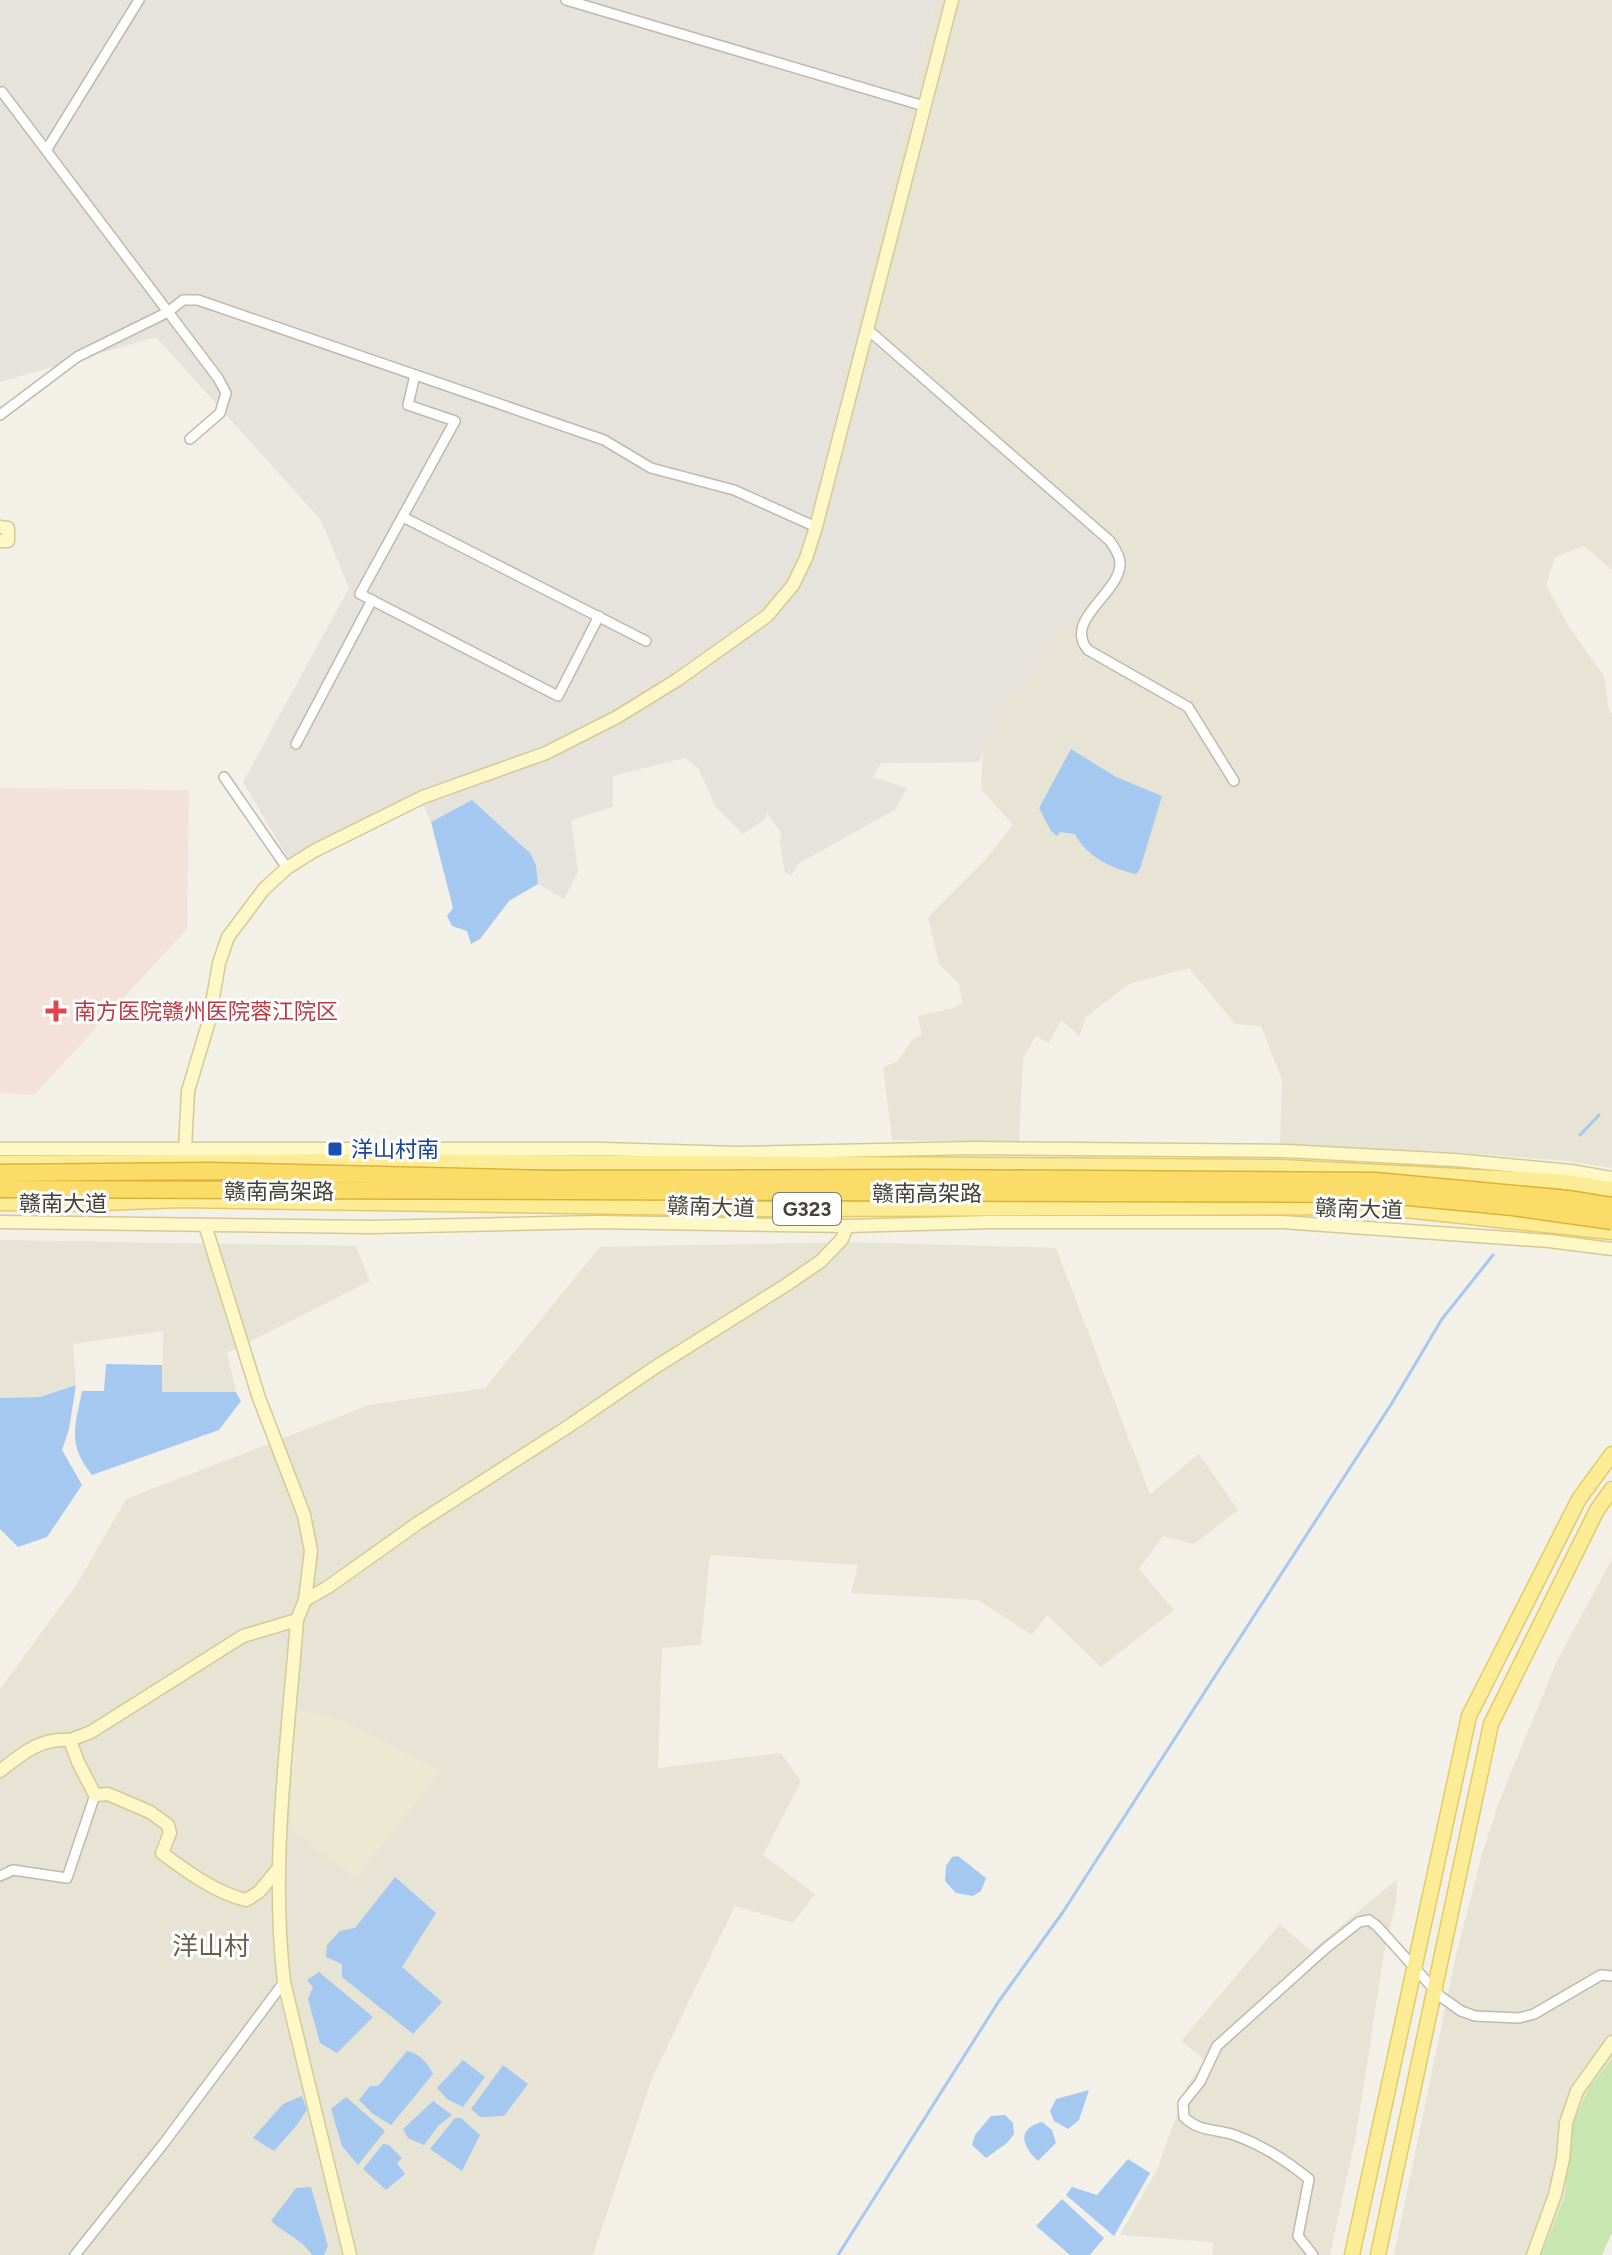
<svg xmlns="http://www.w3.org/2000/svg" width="1612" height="2255" viewBox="0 0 1612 2255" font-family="Figtree,'Noto Sans SC',sans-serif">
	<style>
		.residential { fill: #e7e4d5 }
		.industrial { fill: #e6e2dc }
		.education { fill: #ece8d1 }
		.medical { fill: #f4e1da }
		.green { fill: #c8e7b0 }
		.water { fill: #a4c8f0 }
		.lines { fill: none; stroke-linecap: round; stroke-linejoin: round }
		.stream { stroke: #a4c8f0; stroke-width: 3 }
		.street-casing { stroke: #bfbaa9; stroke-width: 12 }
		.secondary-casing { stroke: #d3ca97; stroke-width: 15 }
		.primary-casing { stroke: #e2cb66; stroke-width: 17 }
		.street { stroke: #fff; stroke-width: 9 }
		.secondary { stroke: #fef7c6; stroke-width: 12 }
		.primary { stroke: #fdec96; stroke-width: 14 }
		.highway-bridge-casing { stroke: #dcb338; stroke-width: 19; stroke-linecap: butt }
		.highway-bridge { stroke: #fcdc69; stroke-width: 16 }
		.health-dot { fill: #e0444e; stroke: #fff; stroke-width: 3 }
		.transit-dot { fill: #1a4fb4; stroke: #fff; stroke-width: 3 }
		.labels { text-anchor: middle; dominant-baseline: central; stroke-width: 6; stroke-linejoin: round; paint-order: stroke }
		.shield { fill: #fff; stroke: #7e7b72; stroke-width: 2 }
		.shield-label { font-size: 20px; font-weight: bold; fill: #464236 }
		.health-label { font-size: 22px; fill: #be3a42; stroke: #fff; text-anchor: start }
		.transit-label { font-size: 22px; fill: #164399; stroke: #fff; text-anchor: start }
		.street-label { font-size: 22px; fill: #464236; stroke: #fff }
		.quarter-label { font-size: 26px; fill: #69614d; stroke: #fff }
	</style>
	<rect width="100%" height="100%" fill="#f3f1e7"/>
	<!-- residential -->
	<g class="residential">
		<polygon points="935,0 1612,0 1612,570 1584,546 1555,557 1546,585 1569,627 1604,676 1609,711 1612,713 1612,1168 1558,1160 1450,1152 1280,1146 1282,1080 1261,1026 1235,1024 1189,968 1129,984 1086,1017 1080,1036 1061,1020 1049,1043 1036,1036 1023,1059 1019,1142 892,1140 883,1067 897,1062 912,1040 922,1034 918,1016 951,1009 962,1003 959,984 939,964 928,917 984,861 1013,825 981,789 983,750 999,714 1062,629 1107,583 1117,567 1107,544 856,325"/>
		<polygon points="0,1240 356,1246 370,1281 227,1353 236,1392 162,1392 163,1331 73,1344 76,1385 40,1397 0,1398"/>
		<polygon points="851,1242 1056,1248 1150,1494 1199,1454 1238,1510 1194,1544 1163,1536 1139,1569 1174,1610 1101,1667 1047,1615 1032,1635 978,1600 851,1593 858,1565 710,1555 701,1645 662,1648 658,1768 781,1753 801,1781 763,1855 815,1894 793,1923 735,1906 653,2076 593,2255 0,2255 0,1689 77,1584 126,1499 369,1405 485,1388 600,1247"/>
		<polygon points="1612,1559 1612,2059 1589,2088 1571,2128 1565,2196 1541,2255 1394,2255 1456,1955 1483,1851 1500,1799 1557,1661"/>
		<polygon points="1397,1879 1396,1902 1384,1953 1356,2136 1330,2255 1213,2255 1213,2242 1120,2235 1158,2168 1186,2088 1205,2060 1181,2041 1280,1924 1311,1951"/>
	</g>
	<!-- industrial -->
	<polygon class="industrial" points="0,0 935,0 856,325 1107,544 1117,567 1107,583 1062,630 999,714 983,750 980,762 881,763 873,777 907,788 896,809 798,864 792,875 785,873 780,843 781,833 767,813 765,819 743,834 716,807 698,768 685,758 613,776 613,807 571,820 578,872 564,899 538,884 536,865 522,845 472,801 431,822 423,805 294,868 243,782 349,588 321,520 156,337 0,382"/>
	<!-- education -->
	<polygon class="education" points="293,1708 344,1721 441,1771 355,1878 291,1828"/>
	<!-- medical -->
	<polygon class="medical" points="0,788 189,790 187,929 34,1095 0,1093"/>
	<!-- green -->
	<polygon class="green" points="1612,2059 1612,2233 1602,2255 1541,2255 1565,2196 1571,2128 1589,2088"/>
	<!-- water -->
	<g class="water">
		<path d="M1071,749L1116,777L1162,796L1140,869L1136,874C1112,869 1086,856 1075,834L1060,832L1057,836L1051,831L1039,808Z"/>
		<polygon points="472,800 530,853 536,865 538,884 509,901 480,939 471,944 467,931 452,926 447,916 453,908 431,822"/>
		<path d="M106,1364L162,1365V1392H236L241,1401L219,1430L92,1475C67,1444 75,1427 82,1391H104Z"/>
		<polygon points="76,1385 69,1429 62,1450 82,1485 47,1537 18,1547 0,1529 0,1398 40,1397"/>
		<polygon points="958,1856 986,1878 981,1891 973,1896 956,1893 945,1881 946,1866 952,1857"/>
		<polygon points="395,1877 436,1913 402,1967 442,2002 413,2034 342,1977 342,1964 326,1957 327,1945 340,1931 355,1928"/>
		<polygon points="319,1972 373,2017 337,2053 320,2043 308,1999 313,1987 307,1980"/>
		<path d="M407,2051C419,2053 428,2063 433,2074L391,2125L373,2114L359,2100L370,2086H378Z"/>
		<polygon points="463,2060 485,2077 463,2107 447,2099 437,2088"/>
		<polygon points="503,2065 528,2084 504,2116 480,2117 471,2109"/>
		<polygon points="1089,2090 1079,2120 1068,2129 1054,2121 1050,2111 1056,2099"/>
		<polygon points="302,2096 307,2110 297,2125 274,2151 253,2138 283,2104"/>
		<polygon points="346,2097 385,2131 358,2165 342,2146 331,2109"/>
		<polygon points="433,2101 452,2115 439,2125 424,2145 408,2138 403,2129"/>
		<polygon points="1005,2115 1013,2123 1014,2134 1007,2143 986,2158 972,2145 975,2135 991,2116"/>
		<polygon points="455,2118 461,2118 480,2135 462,2171 430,2149"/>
		<path d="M1042,2122L1052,2130L1056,2143L1038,2161C1022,2146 1016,2129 1042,2122Z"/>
		<polygon points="383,2144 389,2145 402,2158 397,2163 405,2174 386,2190 363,2169"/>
		<polygon points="1128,2159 1150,2173 1114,2236 1066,2195 1072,2187 1097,2195"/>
		<path d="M311,2187L328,2246L324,2255H312C302,2239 285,2234 271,2221L296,2188Z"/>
		<polygon points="1062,2199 1104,2238 1090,2255 1070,2255 1036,2226"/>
	</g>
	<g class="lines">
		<!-- stream -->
		<g class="stream">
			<polyline points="1580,1135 1599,1115"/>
			<polyline points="838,2255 999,2001 1063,1912 1206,1690 1392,1403 1442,1319 1493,1255"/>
		</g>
		<!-- street casing -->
		<g class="street-casing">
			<g id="street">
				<polyline points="566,0 924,106"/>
				<polyline points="0,93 2,92 218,378 226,393 220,413 190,439"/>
				<polyline points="47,149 139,0"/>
				<path d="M866,328L1110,541C1114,547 1120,555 1120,563C1121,593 1062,620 1088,650L1188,707L1234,781"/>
				<polyline points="415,375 408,405 455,421 360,594 558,696 599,616"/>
				<polyline points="0,415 77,357 168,312 183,300 198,300 604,440 651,468 734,490 816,527"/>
				<polyline points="403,517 646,641"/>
				<polyline points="296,744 372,600"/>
				<polyline points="224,777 287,868"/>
				<polyline points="0,1876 13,1870 67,1878 95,1795"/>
				<polyline points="75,2255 164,2143 284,1982"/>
				<path d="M1313,2255L1298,2236L1309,2179C1287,2161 1264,2146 1237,2136C1217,2128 1200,2133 1184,2117L1183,2103L1200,2082L1217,2046L1326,1948L1359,1922L1369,1920L1377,1926L1440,1996L1461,2011L1475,2016L1519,2018L1534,2014L1601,1975L1612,1976"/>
			</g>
		</g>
		<!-- secondary casing -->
		<g class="secondary-casing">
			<g id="secondary">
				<polyline points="0,527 8,528 8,541 0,541"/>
				<polyline points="0,1149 603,1149 737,1153 975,1148 1286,1151 1455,1160 1571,1171 1612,1178"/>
				<polyline points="185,1149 188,1091 209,1021 219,963 228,937 264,889 287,868 314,851 423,797 546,753 617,717 677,680 767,616 793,585 806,558 816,527 952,0"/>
				<polyline points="0,1222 372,1227 596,1222 847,1226 990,1222 1282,1222 1549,1241 1612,1249"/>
				<path d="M205,1225L259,1398L304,1515L311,1551L305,1600L297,1620C288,1740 270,1862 284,1982L350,2255"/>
				<polyline points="305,1600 328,1587 418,1523 569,1426 654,1368 786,1285 821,1261 842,1239 847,1226"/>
				<path d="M0,1771C23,1753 40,1738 70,1740"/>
				<path d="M277,1870L259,1892L246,1900C216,1893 186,1871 162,1853L170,1833L168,1825L150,1812L108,1794L95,1795L78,1762L70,1740L91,1732L243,1636L297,1620"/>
				<polyline points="1533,2255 1555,2195 1563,2159 1566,2123 1577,2091 1612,2042"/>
			</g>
		</g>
		<!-- primary casing -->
		<g class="primary-casing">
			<g id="primary">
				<polyline points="0,1163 371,1161 1280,1167 1558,1181 1612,1189"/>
				<polyline points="0,1203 71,1204 181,1200 765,1209 1377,1207 1612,1232"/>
				<polyline points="1352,2255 1469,1716 1579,1499 1612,1454"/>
				<polyline points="1378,2255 1491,1724 1597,1510 1612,1489"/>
			</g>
		</g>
		<!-- street -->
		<use href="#street" class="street"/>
		<!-- secondary -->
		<use href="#secondary" class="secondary"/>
		<!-- primary -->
		<use href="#primary" class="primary"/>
		<!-- highway-bridge casing -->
		<g class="highway-bridge-casing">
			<g id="highway-bridge">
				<polyline points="0,1173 209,1171 551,1179 924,1178 1375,1181 1568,1199 1612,1206"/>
				<polyline points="0,1189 1377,1194 1513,1207 1612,1221"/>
			</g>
		</g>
		<!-- highway-bridge -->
		<use href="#highway-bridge" class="highway-bridge"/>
	</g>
	<!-- markers -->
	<path class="health-dot" d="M52 999h8v8h8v8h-8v8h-8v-8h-8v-8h8z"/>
	<rect class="transit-dot" x="327" y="1141" width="16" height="16" rx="4"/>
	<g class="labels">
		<!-- shield labels -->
		<rect class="shield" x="773" y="1193" width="68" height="32" rx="6"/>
		<g class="shield-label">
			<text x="807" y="1209">G323</text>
		</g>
		<!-- health labels -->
		<g class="health-label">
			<text x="74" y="1011">南方医院赣州医院蓉江院区</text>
		</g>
		<!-- transit labels -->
		<g class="transit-label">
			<text x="351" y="1149">洋山村南</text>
		</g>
		<!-- street labels -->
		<g class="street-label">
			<text x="279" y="1191">赣南高架路</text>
			<text x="927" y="1193">赣南高架路</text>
			<text x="63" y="1203">赣南大道</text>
			<text transform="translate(711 1207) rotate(2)">赣南大道</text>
			<text transform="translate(1359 1209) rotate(2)">赣南大道</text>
		</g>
		<!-- quarter labels -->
		<g class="quarter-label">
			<text x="211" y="1946">洋山村</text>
		</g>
	</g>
</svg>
